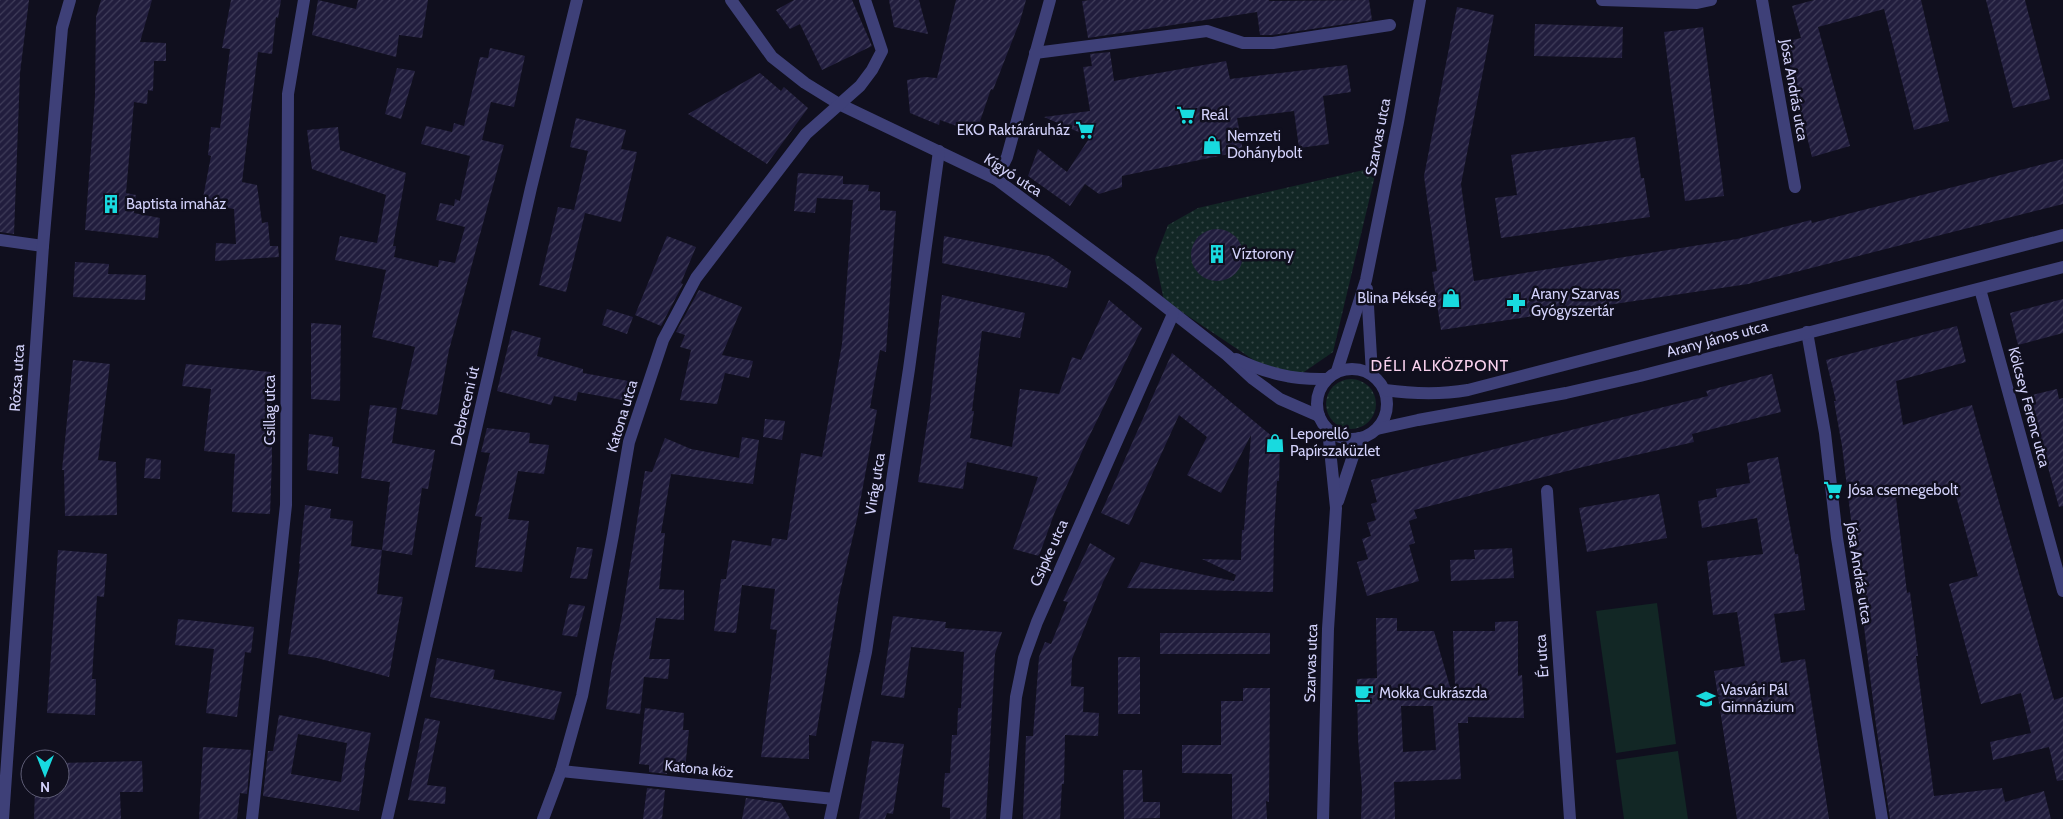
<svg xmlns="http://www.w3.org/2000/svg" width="2063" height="819" viewBox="0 0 2063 819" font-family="Cabin,sans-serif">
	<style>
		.grass { fill: url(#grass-dots) }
		.pitch { fill: #122725 }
		.building { fill: url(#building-hatch); fill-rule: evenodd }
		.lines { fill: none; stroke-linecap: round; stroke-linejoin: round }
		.minor { stroke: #3e4078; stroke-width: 12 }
		.tertiary { stroke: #3e4078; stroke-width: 12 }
		.labels { text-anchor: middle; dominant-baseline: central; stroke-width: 5; stroke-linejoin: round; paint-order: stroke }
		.street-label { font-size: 15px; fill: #d2d1fa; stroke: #100f1e }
		.poi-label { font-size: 15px; fill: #d2d1fa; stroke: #100f1e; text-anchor: start }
		.neighbourhood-label { font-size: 16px; letter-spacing: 1px; fill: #fad2ef; stroke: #100f1e }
	</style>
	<defs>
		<pattern id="grass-dots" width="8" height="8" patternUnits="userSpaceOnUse" patternTransform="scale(1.25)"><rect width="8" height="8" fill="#122725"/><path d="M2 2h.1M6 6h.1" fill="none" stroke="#344546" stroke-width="1.8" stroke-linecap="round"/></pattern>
		<pattern id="building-hatch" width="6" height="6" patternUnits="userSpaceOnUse" patternTransform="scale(1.25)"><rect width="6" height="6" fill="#211d3d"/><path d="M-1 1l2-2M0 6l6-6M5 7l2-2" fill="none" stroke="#403d5a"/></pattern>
	</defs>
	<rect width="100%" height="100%" fill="#100f1e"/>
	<!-- grass -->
	<g class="grass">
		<polygon points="1377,167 1333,352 1288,383 1164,300 1155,259 1168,225 1198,208"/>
		<circle cx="1351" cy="404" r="25"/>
	</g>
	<!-- pitch -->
	<g class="pitch">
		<polygon points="1657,603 1676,744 1616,753 1596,611"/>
		<polygon points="1678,751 1688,819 1624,819 1616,760"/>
	</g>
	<!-- building -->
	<g class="building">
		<polygon points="0,0 29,0 20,73 14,234 0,232"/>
		<polygon points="101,0 152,0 140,42 166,43 166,61 154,61 153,91 148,90 147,104 134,102 126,193 136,195 134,213 160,218 158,238 85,230 95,97 96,17"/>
		<polygon points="231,0 281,0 278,18 276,17 272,54 258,52 242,182 257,185 262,223 268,222 270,246 278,246 279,257 215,261 216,243 236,244 234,209 202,203 211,156 208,155 211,127 220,128 230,49 222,48"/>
		<polygon points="318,0 356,9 358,0 428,0 422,38 399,35 396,57 312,35"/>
		<polygon points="794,0 852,0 872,46 822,70 800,24 790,29 776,10"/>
		<polygon points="889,0 919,0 928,34 894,27"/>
		<polygon points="956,0 1026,0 1020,21 993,90 991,89 976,133 940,120 939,125 910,113 907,80 925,77 937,78"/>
		<polygon points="1091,0 1269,0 1269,1 1369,0 1372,20 1272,35 1260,35 1257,12 1088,38 1082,1"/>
		<polygon points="1814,0 1921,0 1949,121 1914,130 1884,9 1818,27 1850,146 1812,157 1784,42 1801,38 1792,6"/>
		<polygon points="1986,0 2025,0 2050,99 2013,108"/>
		<polygon points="1457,7 1494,15 1461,184 1474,281 1737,239 1811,220 1812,223 2063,159 2063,204 1748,284 1441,330 1432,272 1437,271 1424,176"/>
		<polygon points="1535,24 1623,27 1622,58 1534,56"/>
		<polygon points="1703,27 1724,196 1685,201 1664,32"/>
		<polygon points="490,48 525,56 514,107 491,102 482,140 504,145 449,350 437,415 401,409 415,347 372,337 386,270 335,260 340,236 377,243 386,195 312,169 307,130 338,127 340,150 406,173 393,246 396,246 394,257 438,267 439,260 455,263 465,227 436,220 440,203 454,206 455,199 460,201 470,156 421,144 426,126 452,132 454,123 464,126 480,57 488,58"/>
		<polygon points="1110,52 1114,81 1226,61 1230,79 1347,65 1351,92 1323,96 1329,144 1299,148 1294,111 1237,118 1243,151 1122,176 1122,187 1099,194 1085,184 1070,206 1028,176 1038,149 1067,172 1090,137 1044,117 1090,111 1083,67 1092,66 1090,54"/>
		<polygon points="397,68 415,71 401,119 385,114"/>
		<polygon points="760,73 781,91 784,87 808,108 767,164 688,114"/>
		<polygon points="576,118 626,130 621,149 637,152 621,222 585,213 566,292 539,285 558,207 574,210 588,151 570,147"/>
		<polygon points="1635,137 1641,178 1644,178 1650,217 1501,238 1495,198 1517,195 1511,155"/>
		<polygon points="798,173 843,176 843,184 869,185 868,191 880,192 880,210 896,211 886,352 880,350 870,408 877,410 857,519 839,596 816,736 809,735 809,759 761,757 777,630 770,629 775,589 742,585 736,633 714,631 721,579 726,579 732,540 771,546 772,538 787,540 801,453 822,457 842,344 853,200 817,198 815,213 794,211"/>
		<circle cx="1217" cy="255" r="26"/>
		<polygon points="667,236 696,247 681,283 683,284 661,326 635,315"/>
		<polygon points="944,236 1049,256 1071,271 1067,288 942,263"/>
		<polygon points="75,262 109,264 108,274 146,275 145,300 73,297"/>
		<polygon points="699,290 742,307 722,355 753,361 749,378 725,373 717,404 680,400 691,350 680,347 685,335 676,332"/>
		<polygon points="942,295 1025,313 1020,338 982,331 972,411 974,411 970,438 1012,447 1020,389 1059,394 1072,357 1081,360 1109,300 1142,328 1085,445 1054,514 1039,556 1013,549 1038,477 967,462 963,489 918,482 930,405"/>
		<polygon points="2063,299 2063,333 2018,345 2010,313"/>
		<polygon points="607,309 633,317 627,334 602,325"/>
		<polygon points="311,323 341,325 340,401 311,399"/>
		<polygon points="1957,326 1966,362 1896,381 1903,425 1972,405 2054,700 2063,697 2063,780 2057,781 2049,747 1993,760 1990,742 2031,733 2021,693 1981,704 1949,584 1978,576 1953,485 1896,498 1907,593 1910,592 1918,656 1916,656 1934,796 2002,788 2005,802 2044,791 2051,819 1890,819 1876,725 1842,446 1834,401 1836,401 1826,360"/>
		<polygon points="512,330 541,338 537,356 583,369 583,373 634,382 628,401 578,392 576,401 554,396 551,405 497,391"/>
		<polygon points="1172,353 1280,443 1279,481 1277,481 1274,531 1273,592 1127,588 1141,562 1234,581 1236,575 1202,559 1241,560 1242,530 1244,530 1251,435 1221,493 1187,475 1207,437 1179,415 1129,525 1101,513"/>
		<polygon points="73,360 110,364 98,460 116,462 117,515 65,516 64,470 62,470"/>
		<polygon points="186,364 271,372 272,458 270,514 232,512 235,454 204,451 211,389 182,386"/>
		<polygon points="1772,374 1781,412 1692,434 1694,442 1583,467 1414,510 1417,518 1409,521 1415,543 1409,545 1419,581 1367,596 1357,562 1368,559 1362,539 1371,536 1367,523 1376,520 1371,504 1377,502 1371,480 1708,396 1706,391"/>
		<polygon points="2057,389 2059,399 2063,398 2063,506 2059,507 2028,396"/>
		<polygon points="370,405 397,408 392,443 435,450 428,489 422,488 412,555 382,550 390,482 361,478"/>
		<polygon points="765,419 785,421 782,440 763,437"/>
		<polygon points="487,428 530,433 529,443 549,445 544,474 518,471 508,519 529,521 522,572 475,567 482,517 475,516 490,453 481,452"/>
		<polygon points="309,434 333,437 332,446 339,447 338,474 307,470"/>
		<polygon points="742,437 759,440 753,484 671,474 661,533 665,533 659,589 684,590 684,620 656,618 649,659 670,659 668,679 644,677 640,714 606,709 612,664 622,616 645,471 652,472 665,438 691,449 739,458"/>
		<polygon points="1778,457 1795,554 1798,554 1805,610 1774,614 1781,663 1805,659 1829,819 1737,819 1714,671 1745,666 1737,612 1713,615 1707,561 1763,554 1757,518 1702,528 1698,501 1717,497 1716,489 1750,483 1747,463"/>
		<polygon points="146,458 161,460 160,479 144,478"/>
		<polygon points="1659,494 1667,538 1587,552 1579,508"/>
		<polygon points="305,505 331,509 330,518 353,521 351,546 382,550 377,594 403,597 389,677 317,658 288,654 300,563 299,564"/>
		<polygon points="1090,543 1115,558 1103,582 1072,659 1071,686 1084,687 1083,712 1099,713 1098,736 1065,735 1064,784 1062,784 1060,819 1023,819 1026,736 1033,736 1039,657 1045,642 1051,644 1068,602 1063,601"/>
		<polygon points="577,547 593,549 587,579 570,578"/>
		<polygon points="1512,548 1514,578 1451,581 1450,560 1475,559 1474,550"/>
		<polygon points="58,550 107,554 104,597 97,596 92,679 96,679 95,715 47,713"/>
		<polygon points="569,604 585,606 577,637 562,635"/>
		<polygon points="893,616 946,622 945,628 1002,632 995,654 986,819 950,819 950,808 942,807 945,773 950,773 952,735 957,735 958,708 961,708 964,652 911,647 904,698 881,695"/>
		<path d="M1376,618H1397V631H1434L1450,687L1455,686L1453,631H1495V622L1518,621V676L1522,675L1524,718L1468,717V723H1458L1461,779L1394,782L1395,819H1361L1362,790L1358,739L1357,679L1377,678ZM1401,706H1433L1436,750L1403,752Z"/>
		<polygon points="178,619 254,627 251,653 245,652 237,717 206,713 214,649 175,645"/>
		<rect x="1160" y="633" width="110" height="21"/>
		<rect x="1118" y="657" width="22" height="57"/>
		<polygon points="437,658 495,670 493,679 562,692 554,720 430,697"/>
		<polygon points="1243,688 1270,688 1269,802 1266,801 1267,819 1232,819 1232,774 1182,773 1182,745 1221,745 1221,701 1243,701"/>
		<polygon points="645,708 684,713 683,730 689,730 685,769 667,767 667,774 649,772 649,765 639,764"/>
		<path d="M279,715L371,733L364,769L365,770L359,811L263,796L268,751H273ZM298,734L347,743L341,782L291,774Z"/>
		<polygon points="425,718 440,721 427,785 446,787 445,804 408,800"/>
		<polygon points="872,741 904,744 893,814 887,813 885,819 859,819"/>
		<polygon points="203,747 251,750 247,794 240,793 237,819 199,819"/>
		<polygon points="142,761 143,792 120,792 121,819 34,819 35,789 60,789 60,763"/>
		<polygon points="1123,770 1142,770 1143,802 1160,802 1160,818 1124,819"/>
		<polygon points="647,788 665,790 662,819 643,819"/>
		<polygon points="746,798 781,803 790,819 742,819"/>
	</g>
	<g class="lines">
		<!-- minor -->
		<g class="minor">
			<polyline points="731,0 772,57 805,83 839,104 996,179 1134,282 1227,355 1253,379 1280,399 1319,416"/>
			<polyline points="1602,0 1697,3 1711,0"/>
			<polyline points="1762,0 1795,187"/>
			<polyline points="1035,53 1207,31 1243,43 1273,43 1390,25"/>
			<polyline points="996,179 1007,157 1050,0"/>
			<polyline points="0,240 43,246"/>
			<polyline points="1980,289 2063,591"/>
			<polyline points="1807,332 1825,433 1837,538 1882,819"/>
			<path d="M1236,359C1266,373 1293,380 1326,379"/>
			<polyline points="1547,491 1570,819"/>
			<polyline points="561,771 834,799"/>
			<polyline points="3,819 43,246 62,28 70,0"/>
			<polyline points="252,819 286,505 288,94 304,0"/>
			<polyline points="543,819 561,771 582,696 613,535 629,442 663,340 696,278 806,134 860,86 872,70 882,51 865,0"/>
			<polyline points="830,819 866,652 909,369 939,151"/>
			<polyline points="1006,819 1016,697 1024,658 1037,622 1173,314"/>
		</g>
		<!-- tertiary -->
		<g class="tertiary">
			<polyline points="1367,289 1372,374"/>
			<circle cx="1352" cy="404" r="35"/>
			<polyline points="1337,371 1366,280 1398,122 1420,0"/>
			<path d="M1385,390C1414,394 1439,395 1468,390L2063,235"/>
			<polyline points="1377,429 1418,420 1566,393 1640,376 2063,267"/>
			<polyline points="1338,501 1359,438"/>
			<polyline points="387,819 531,188 577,0"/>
			<polyline points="1323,819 1328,629 1336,508 1328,430"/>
		</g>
	</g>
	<!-- icons -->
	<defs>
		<g id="supermarket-bare" transform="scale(1.5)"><path d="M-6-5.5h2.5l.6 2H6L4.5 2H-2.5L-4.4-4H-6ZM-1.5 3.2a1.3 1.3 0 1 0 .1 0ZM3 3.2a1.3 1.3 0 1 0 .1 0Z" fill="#18dadf" stroke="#100f1e" stroke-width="2.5" paint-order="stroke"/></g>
		<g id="shop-bare" transform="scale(1.5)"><path d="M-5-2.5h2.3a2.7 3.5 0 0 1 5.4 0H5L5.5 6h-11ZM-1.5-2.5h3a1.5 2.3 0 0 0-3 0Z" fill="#18dadf" stroke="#100f1e" stroke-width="2.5" paint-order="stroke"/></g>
		<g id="building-bare" transform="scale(1.5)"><path d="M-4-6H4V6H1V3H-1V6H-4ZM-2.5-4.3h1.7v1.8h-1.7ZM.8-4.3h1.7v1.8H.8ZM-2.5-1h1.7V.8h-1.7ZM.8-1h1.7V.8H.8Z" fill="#18dadf" stroke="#100f1e" stroke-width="2.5" paint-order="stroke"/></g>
		<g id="pharmacy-bare" transform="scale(1.5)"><path d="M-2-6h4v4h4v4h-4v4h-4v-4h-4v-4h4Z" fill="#18dadf" stroke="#100f1e" stroke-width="2.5" paint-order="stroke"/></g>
		<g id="cafe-bare" transform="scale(1.5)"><path d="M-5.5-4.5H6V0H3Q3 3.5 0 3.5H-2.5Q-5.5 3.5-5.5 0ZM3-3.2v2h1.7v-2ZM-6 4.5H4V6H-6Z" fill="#18dadf" stroke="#100f1e" stroke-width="2.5" paint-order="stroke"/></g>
		<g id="school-bare" transform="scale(1.5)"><path d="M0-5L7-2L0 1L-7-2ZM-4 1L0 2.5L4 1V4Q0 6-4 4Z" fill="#18dadf" stroke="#100f1e" stroke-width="2.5" paint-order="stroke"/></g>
	</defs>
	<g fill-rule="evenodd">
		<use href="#supermarket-bare" x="1186" y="115"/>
		<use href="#supermarket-bare" x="1085" y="130"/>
		<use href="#shop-bare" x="1212" y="145"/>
		<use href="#building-bare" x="111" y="204"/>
		<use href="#building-bare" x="1217" y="254"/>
		<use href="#shop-bare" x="1451" y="298"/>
		<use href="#pharmacy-bare" x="1516" y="303"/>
		<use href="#shop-bare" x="1275" y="443"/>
		<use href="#supermarket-bare" x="1833" y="490"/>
		<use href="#cafe-bare" x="1364" y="693"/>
		<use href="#school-bare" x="1706" y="699"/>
	</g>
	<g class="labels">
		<!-- street labels -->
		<g class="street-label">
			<text transform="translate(1794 90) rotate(80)">Jósa András utca</text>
			<text transform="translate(1378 137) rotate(-79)">Szarvas utca</text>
			<text transform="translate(1013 175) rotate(33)">Kígyó utca</text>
			<text transform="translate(1717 339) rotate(-15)">Arany János utca</text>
			<text transform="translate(17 378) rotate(-86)">Rózsa utca</text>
			<text transform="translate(465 406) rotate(-77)">Debreceni út</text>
			<text transform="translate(2029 407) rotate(75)">Kölcsey Ferenc utca</text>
			<text transform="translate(270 410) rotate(-90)">Csillag utca</text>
			<text transform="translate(622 416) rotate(-73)">Katona utca</text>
			<text transform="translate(875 484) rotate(-81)">Virág utca</text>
			<text transform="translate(1049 553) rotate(-66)">Csipke utca</text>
			<text transform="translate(1859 573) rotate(81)">Jósa András utca</text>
			<text transform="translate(1542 656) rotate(-94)">Ér utca</text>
			<text transform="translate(1311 663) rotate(-88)">Szarvas utca</text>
			<text transform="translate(699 769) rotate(6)">Katona köz</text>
		</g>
		<!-- poi labels -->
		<g class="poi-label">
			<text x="1201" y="115">Reál</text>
			<text x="1070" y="130" text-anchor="end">EKO Raktáráruház</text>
			<text x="1227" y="136">Nemzeti<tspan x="1227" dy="17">Dohánybolt</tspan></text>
			<text x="126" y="204">Baptista imaház</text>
			<text x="1232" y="254">Víztorony</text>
			<text x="1531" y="294">Arany Szarvas<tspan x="1531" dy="17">Gyógyszertár</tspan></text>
			<text x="1436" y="298" text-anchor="end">Blina Pékség</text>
			<text x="1290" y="434">Leporelló<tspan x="1290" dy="17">Papírszaküzlet</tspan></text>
			<text x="1848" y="490">Jósa csemegebolt</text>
			<text x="1721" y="690">Vasvári Pál<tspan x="1721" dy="17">Gimnázium</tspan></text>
			<text x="1379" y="693">Mokka Cukrászda</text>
		</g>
		<!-- neighbourhood labels -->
		<g class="neighbourhood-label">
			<text x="1440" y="365">DÉLI ALKÖZPONT</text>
		</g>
	</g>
	<!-- north arrow -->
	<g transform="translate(45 774) rotate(180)"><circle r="24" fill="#100f1e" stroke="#5e5d76"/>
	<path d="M0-4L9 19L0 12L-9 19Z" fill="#18dadf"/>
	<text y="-8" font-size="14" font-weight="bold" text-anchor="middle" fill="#d2d1fa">N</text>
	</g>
</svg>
